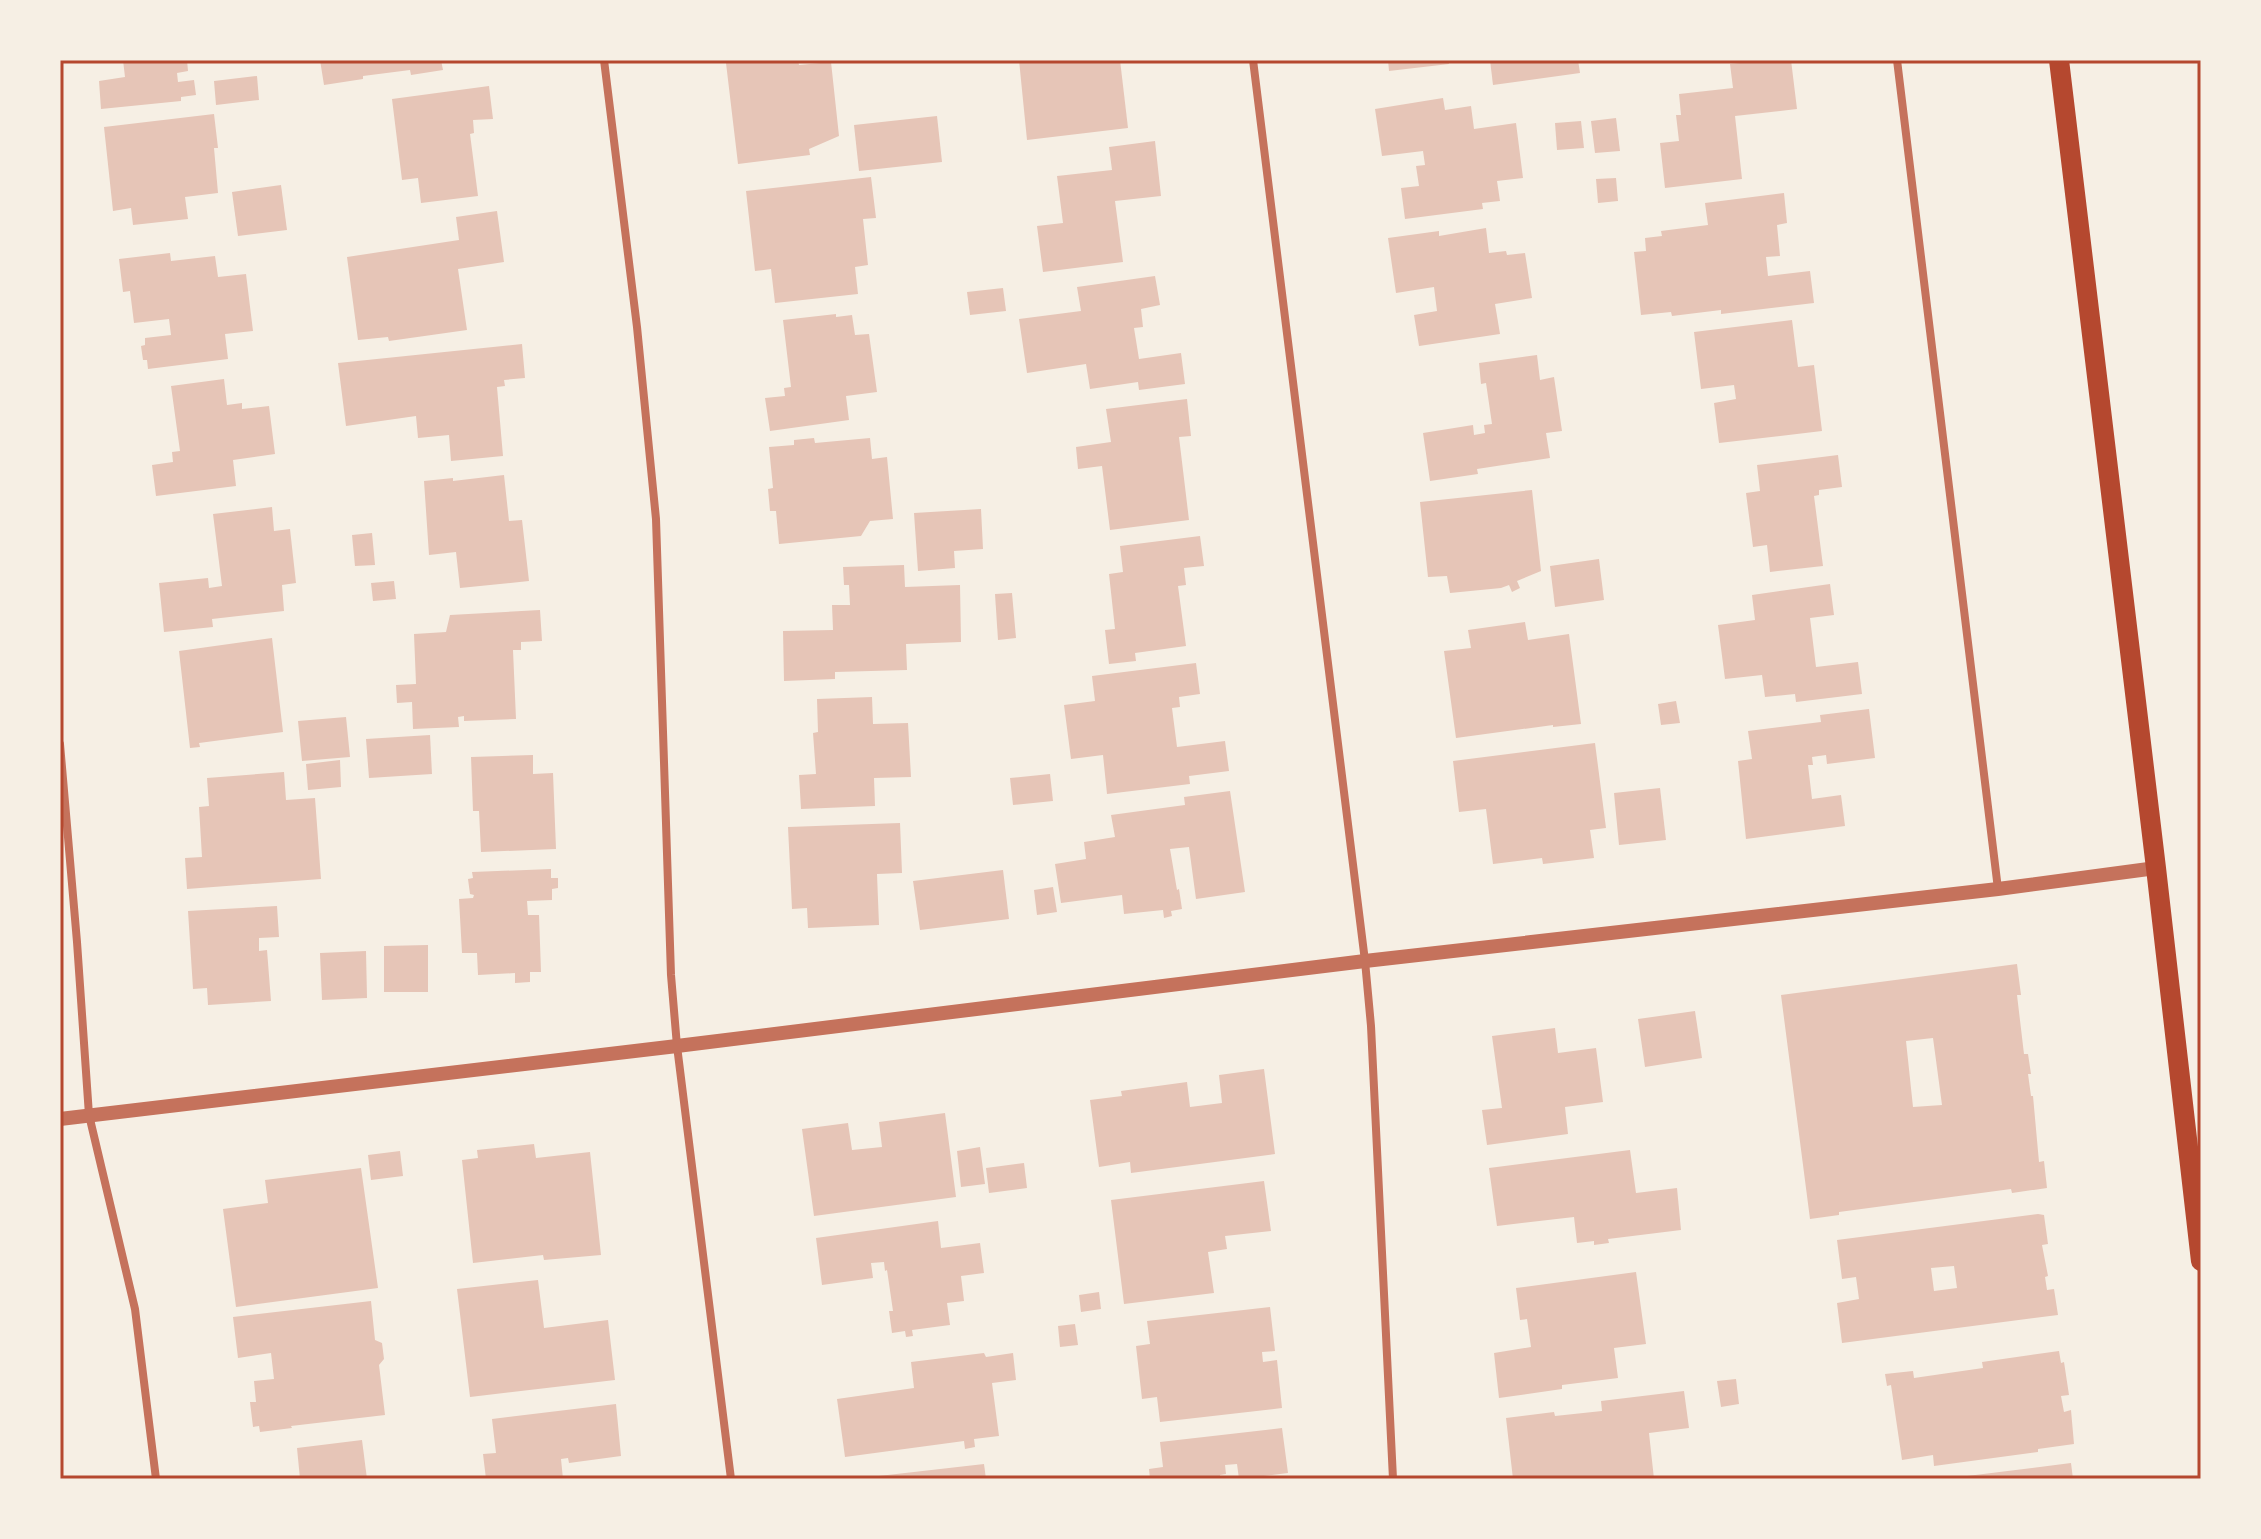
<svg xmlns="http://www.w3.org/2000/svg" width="2261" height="1539" viewBox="0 0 2261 1539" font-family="'Noto Sans',sans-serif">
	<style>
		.building { fill: #e6c5b7; fill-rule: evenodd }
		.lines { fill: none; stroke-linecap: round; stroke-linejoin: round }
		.minor { stroke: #c5725c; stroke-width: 8 }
		.tertiary { stroke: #c5725c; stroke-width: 14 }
		.primary { stroke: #b5482f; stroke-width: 20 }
		.neatline { fill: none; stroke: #b5482f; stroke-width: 3 }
	</style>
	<rect width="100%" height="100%" fill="#f6efe4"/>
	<!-- building -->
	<g class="building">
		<polygon points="123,60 187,60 188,71 177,73 178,82 194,80 196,95 181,97 181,101 101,109 99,81 125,77"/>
		<polygon points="320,60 441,60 443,70 411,75 410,70 363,76 363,79 324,85"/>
		<polygon points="750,60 798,60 799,65 831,62 839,136 809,149 810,155 738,164 726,63"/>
		<polygon points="1019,60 1120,60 1128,128 1027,140"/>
		<polygon points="1388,60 1448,60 1449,64 1389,71"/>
		<polygon points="1490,60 1578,60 1580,73 1493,85"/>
		<polygon points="1767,60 1791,60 1797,109 1735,116 1742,179 1665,188 1660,143 1679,141 1676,115 1681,115 1679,94 1733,88 1730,64"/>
		<polygon points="257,76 259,100 216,105 214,81"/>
		<polygon points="489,86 493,119 473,120 474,133 470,134 478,196 421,203 418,178 402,180 392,99"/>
		<polygon points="1443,98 1445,110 1471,106 1474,129 1516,123 1523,178 1497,181 1500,201 1482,203 1483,209 1405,219 1401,188 1419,186 1416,166 1425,165 1423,151 1382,156 1375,109"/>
		<polygon points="214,114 218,148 214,148 218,193 185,197 188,219 133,225 131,208 113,211 104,127"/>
		<polygon points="937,116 942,162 859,171 854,125"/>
		<polygon points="1616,118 1620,151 1595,153 1591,121"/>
		<polygon points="1581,121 1584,148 1557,150 1555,123"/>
		<polygon points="1155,141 1161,196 1115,201 1123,262 1043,272 1037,226 1063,223 1057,176 1112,170 1109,147"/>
		<polygon points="871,177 876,218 863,219 868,265 855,267 858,294 775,303 771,269 755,271 746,191"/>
		<polygon points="1616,178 1618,201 1598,203 1596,179"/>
		<polygon points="281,185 287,230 238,236 232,192"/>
		<polygon points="1784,193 1787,223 1777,225 1780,256 1766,257 1768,276 1810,271 1814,303 1721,314 1721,310 1672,316 1671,312 1641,315 1634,252 1646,251 1645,238 1662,236 1661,231 1708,225 1705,203"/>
		<polygon points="497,211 504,262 458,269 467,330 389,341 388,337 358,340 347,257 459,240 456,217"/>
		<polygon points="1486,228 1489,253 1506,251 1507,255 1525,253 1532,298 1495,304 1500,334 1419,346 1414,315 1437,311 1434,287 1396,293 1388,238 1439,231 1439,236"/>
		<polygon points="170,253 171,261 215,256 218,277 246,274 253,331 225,334 228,359 148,369 147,360 143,360 141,346 145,345 145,338 171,335 169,319 134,323 130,291 123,292 119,259"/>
		<polygon points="1155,276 1160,305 1141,309 1143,327 1134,328 1139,359 1181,353 1185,384 1139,390 1138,382 1090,389 1086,364 1027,373 1019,319 1081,311 1077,287"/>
		<polygon points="1003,288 1006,311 970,315 967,292"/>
		<polygon points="836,314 836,317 852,315 855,335 869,334 877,392 846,396 849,420 770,431 765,398 785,396 784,388 791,387 783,320"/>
		<polygon points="1792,320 1798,367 1814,365 1822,431 1719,443 1714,403 1736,399 1734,385 1701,389 1694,332"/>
		<polygon points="522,344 525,378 504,380 505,386 497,387 503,456 451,461 449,435 418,438 416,416 346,426 338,363"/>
		<polygon points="1537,355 1540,380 1554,377 1562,431 1546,433 1550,458 1477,469 1478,474 1430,481 1423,433 1473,425 1474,435 1485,433 1484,425 1492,424 1486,383 1481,384 1479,363"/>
		<polygon points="224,379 227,405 242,403 242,409 269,406 275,454 233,460 236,486 156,496 152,465 173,462 172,452 180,451 171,386"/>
		<polygon points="1187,399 1191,436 1179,437 1189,520 1110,530 1102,466 1078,469 1076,447 1111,442 1106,409"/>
		<polygon points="814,438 815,443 870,438 872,459 887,457 893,519 870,521 861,536 779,544 776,511 770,511 768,489 773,488 769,447 794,445 794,440"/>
		<polygon points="1838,455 1842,487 1819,490 1819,495 1814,496 1823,566 1770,572 1767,545 1753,547 1746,493 1760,491 1757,465"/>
		<polygon points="504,475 509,521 522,520 529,581 460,588 456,552 429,555 424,481 453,478 453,481"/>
		<polygon points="1532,490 1541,571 1517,581 1520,588 1512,592 1509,585 1501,588 1450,593 1447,576 1428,577 1420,502"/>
		<polygon points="272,507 274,531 290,529 296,583 282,585 284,611 212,619 213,627 164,632 159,583 208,578 209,588 222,586 213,514"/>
		<polygon points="981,509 983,549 954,551 955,568 918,571 914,513"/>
		<polygon points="372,533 375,565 355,566 352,535"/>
		<polygon points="1200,536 1204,566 1184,568 1186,585 1178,586 1186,646 1135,653 1136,661 1109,664 1105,630 1115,629 1109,574 1123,572 1120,546"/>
		<polygon points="1599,559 1604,600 1555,607 1550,566"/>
		<polygon points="904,565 905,587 960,585 961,642 906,644 907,670 835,672 835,679 784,681 783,631 833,630 832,605 850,605 849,585 844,585 843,567"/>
		<polygon points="394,581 396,599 373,601 371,583"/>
		<polygon points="1830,584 1834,615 1810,618 1816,667 1858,662 1862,694 1796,702 1795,694 1765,697 1762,675 1725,679 1718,625 1755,620 1752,595"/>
		<polygon points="1012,593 1016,638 998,640 995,594"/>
		<polygon points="540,610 542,641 521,642 521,650 513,650 516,719 464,721 464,716 458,717 459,727 413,729 412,702 397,703 396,685 416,684 414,634 446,632 450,615"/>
		<polygon points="1525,622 1528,640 1569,634 1581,724 1553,727 1553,725 1456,738 1444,651 1471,648 1468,630"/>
		<polygon points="272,638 283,732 199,743 200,747 190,748 179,651"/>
		<polygon points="1196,663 1200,694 1179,697 1180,707 1172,708 1177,747 1225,741 1229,771 1189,776 1190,784 1107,794 1103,755 1071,759 1064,705 1095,701 1092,676"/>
		<polygon points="872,697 873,724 908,723 911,777 874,778 875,806 801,809 799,775 816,774 813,733 818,732 817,699"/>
		<polygon points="1676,701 1680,723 1661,725 1658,704"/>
		<polygon points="1869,709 1875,758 1827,764 1826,755 1812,757 1813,765 1808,765 1812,799 1841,795 1845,826 1746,839 1738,761 1752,759 1748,731 1821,722 1820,715"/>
		<polygon points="346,717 350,757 302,761 298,721"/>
		<polygon points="430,735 432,774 369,778 366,739"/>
		<polygon points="1595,743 1606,828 1590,830 1594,858 1543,864 1542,858 1493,864 1486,809 1459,812 1453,761"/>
		<polygon points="533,755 533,774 553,773 556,849 481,852 479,811 473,811 471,757"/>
		<polygon points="340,760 341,787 308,790 306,764"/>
		<polygon points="284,772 286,800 315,798 321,879 187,889 185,858 202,857 199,807 209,806 207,778"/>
		<polygon points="1050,774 1053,801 1013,805 1010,778"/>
		<polygon points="1660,788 1666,840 1619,845 1614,793"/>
		<polygon points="1230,791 1245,892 1196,899 1189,847 1170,849 1177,890 1179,889 1182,909 1171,911 1172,916 1164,918 1163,910 1124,914 1122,895 1061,903 1055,864 1086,859 1084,842 1115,837 1111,815 1185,805 1184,797"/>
		<polygon points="900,823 902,873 877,874 879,925 808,928 807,908 792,909 788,827"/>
		<polygon points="551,869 551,878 558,878 558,888 552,889 552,900 527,901 528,915 539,915 541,972 530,972 530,982 515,983 515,973 478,975 477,953 462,953 459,899 473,898 474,895 470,894 468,879 473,878 472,872"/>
		<polygon points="1003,870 1009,919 920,930 913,881"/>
		<polygon points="1053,887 1057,912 1037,915 1034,890"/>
		<polygon points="277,906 279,937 259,938 259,951 267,950 271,1001 208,1005 207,988 193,989 188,911"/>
		<polygon points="428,945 428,992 384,992 384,946"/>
		<polygon points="366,951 367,998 322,1000 320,953"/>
		<path d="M2017,964L2021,995H2017L2024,1054H2028L2031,1074H2028L2031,1096H2033L2039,1162L2044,1161L2047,1188L2012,1193L2011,1189L1839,1212V1215L1810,1219L1781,995ZM1933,1038L1942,1105L1913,1107L1906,1041Z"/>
		<polygon points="1695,1011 1702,1058 1645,1067 1638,1019"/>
		<polygon points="1555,1028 1558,1053 1596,1048 1603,1102 1565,1107 1568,1134 1487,1145 1482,1110 1502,1108 1492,1036"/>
		<polygon points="1264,1069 1275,1154 1131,1173 1130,1162 1099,1167 1090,1100 1122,1096 1121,1091 1187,1082 1190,1107 1222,1103 1219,1075"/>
		<polygon points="945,1113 956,1197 814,1216 802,1129 848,1123 852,1150 882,1147 879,1122"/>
		<polygon points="534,1144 536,1158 590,1152 601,1255 544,1260 543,1255 473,1263 462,1160 478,1158 477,1150"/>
		<polygon points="980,1147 985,1184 961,1187 957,1151"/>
		<polygon points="1630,1150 1636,1193 1677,1188 1681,1230 1608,1239 1609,1243 1594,1245 1594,1241 1577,1243 1574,1217 1497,1226 1489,1168"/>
		<polygon points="400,1151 403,1176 371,1180 368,1155"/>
		<polygon points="1024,1163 1027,1188 989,1193 986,1168"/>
		<polygon points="361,1168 378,1288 236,1307 223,1209 268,1203 265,1180"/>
		<polygon points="1264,1181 1271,1231 1225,1236 1227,1249 1208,1252 1214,1293 1124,1304 1111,1200"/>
		<path d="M2038,1214L2044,1215L2048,1244L2042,1245L2048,1276L2045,1277L2047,1290L2054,1289L2058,1315L1842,1343L1837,1303L1859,1299L1856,1277L1842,1279L1837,1240ZM1954,1266L1957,1288L1934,1291L1931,1268Z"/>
		<polygon points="938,1221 941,1248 980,1243 984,1273 961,1276 964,1301 947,1303 950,1325 912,1330 913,1336 906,1337 905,1331 892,1333 889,1311 893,1311 887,1270 885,1271 884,1262 871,1263 873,1278 822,1285 816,1238"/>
		<polygon points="1636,1272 1646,1344 1614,1348 1618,1378 1562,1385 1562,1389 1499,1398 1494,1353 1531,1347 1527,1319 1520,1320 1516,1288"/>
		<polygon points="538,1280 544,1328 608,1320 615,1380 470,1397 457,1289"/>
		<polygon points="1099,1292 1101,1309 1081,1312 1079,1295"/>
		<polygon points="371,1301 375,1340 382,1343 384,1359 379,1365 385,1415 291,1426 292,1428 260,1432 259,1426 253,1427 250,1402 256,1402 254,1381 274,1379 271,1353 238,1358 233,1317"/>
		<polygon points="1270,1307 1275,1351 1262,1352 1263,1362 1277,1360 1282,1408 1160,1422 1157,1397 1142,1399 1136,1346 1150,1344 1147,1321"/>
		<polygon points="1075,1324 1078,1345 1060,1347 1058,1326"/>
		<polygon points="2059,1351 2061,1363 2064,1362 2069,1395 2061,1396 2064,1412 2071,1410 2074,1444 2038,1449 2038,1452 1934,1466 1933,1455 1902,1460 1891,1385 1887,1386 1885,1374 1913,1371 1914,1378 1983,1368 1982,1362"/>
		<polygon points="984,1353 986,1357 1013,1353 1016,1380 992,1383 999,1436 974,1439 975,1447 965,1449 964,1441 845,1457 837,1399 914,1388 911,1362"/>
		<polygon points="1736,1379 1739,1404 1721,1407 1717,1381"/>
		<polygon points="1684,1391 1689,1428 1649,1433 1654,1479 1513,1479 1506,1418 1554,1412 1555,1416 1602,1411 1601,1401"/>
		<polygon points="616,1404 621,1456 569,1463 568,1458 561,1459 563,1479 486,1479 483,1454 496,1453 492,1419"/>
		<polygon points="1282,1428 1288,1473 1239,1479 1237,1464 1225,1465 1226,1474 1220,1475 1220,1479 1150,1479 1149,1469 1163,1467 1160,1442"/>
		<polygon points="362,1440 367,1479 300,1479 297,1448"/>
		<polygon points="2071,1463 2073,1479 1959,1479 1959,1477"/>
		<polygon points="984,1464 986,1479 870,1479 870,1477"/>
	</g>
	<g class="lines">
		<!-- minor -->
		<g class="minor">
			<polyline points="604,60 637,327 656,519 671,975 677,1046 731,1479"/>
			<polyline points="1253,60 1365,961 1371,1026 1393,1479"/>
			<polyline points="1897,60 1998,889"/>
			<polyline points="60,744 77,942 89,1115 135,1309 156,1479"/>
		</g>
		<!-- tertiary -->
		<polyline class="tertiary" points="60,1119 677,1046 1365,961 1998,889 2156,868"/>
		<!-- primary -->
		<polyline class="primary" points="2059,60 2156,868 2201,1261"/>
	</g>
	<!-- border -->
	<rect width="2261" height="1539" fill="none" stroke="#f6efe4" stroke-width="124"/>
	<rect x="62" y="62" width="2137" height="1415" class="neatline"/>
</svg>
